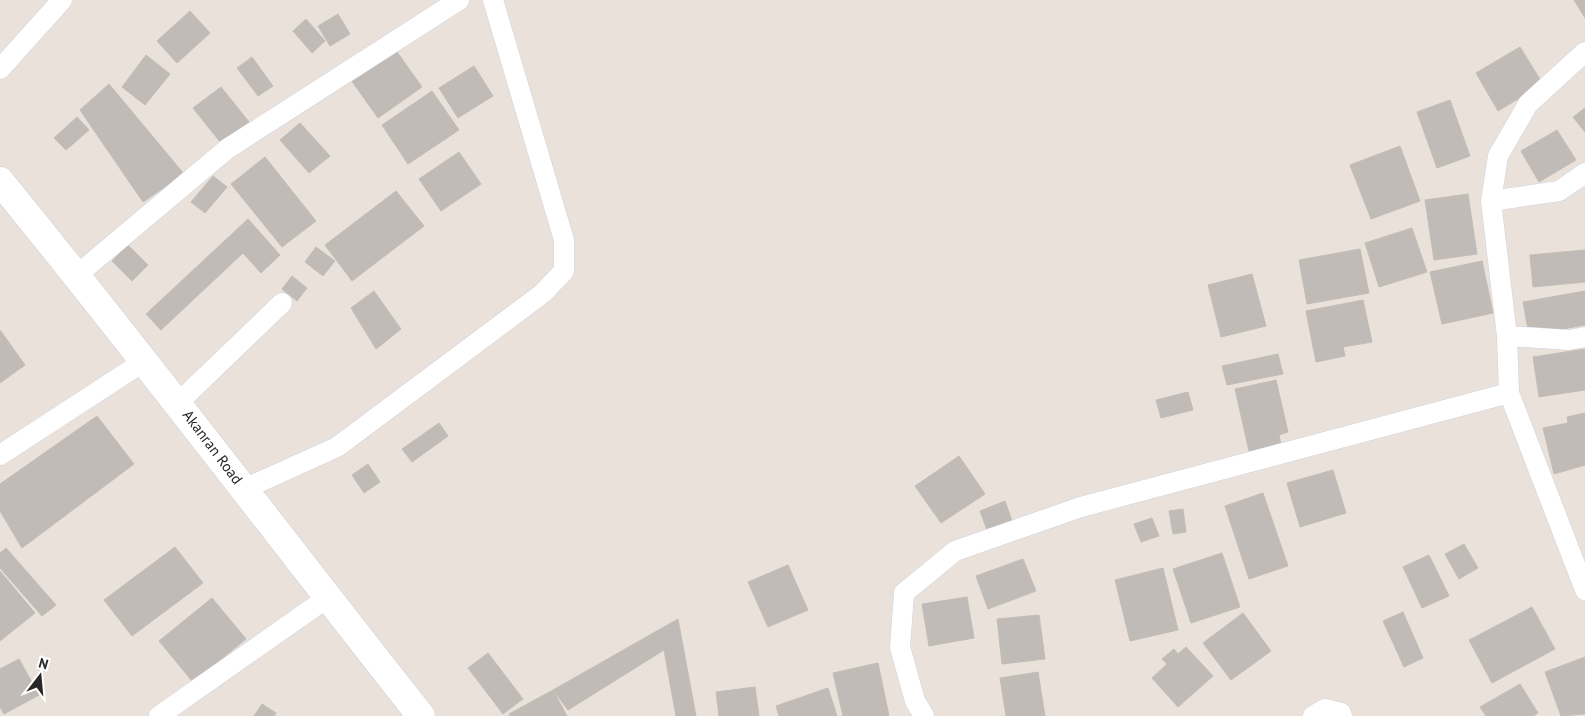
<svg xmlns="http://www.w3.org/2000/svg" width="1585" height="716" viewBox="0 0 1585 716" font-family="'PT Sans',sans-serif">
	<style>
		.building { fill: #c1bbb7; stroke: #c4bdb4 }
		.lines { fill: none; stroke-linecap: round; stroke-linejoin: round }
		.street-casing { stroke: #cfd3df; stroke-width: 21 }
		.secondary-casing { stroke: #cfd3df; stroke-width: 29 }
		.street { stroke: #fff; stroke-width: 20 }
		.secondary { stroke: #fff; stroke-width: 28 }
		.labels { text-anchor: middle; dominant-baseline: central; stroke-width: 5; stroke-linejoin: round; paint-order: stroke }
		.street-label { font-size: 15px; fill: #272727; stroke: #fff }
	</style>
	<rect width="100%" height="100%" fill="#e9e1da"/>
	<!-- building -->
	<g class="building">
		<polygon points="1574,0 1585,0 1585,18"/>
		<polygon points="190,11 210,33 177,63 157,41"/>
		<polygon points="338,14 350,34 330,46 318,26"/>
		<polygon points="306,19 325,41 312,53 293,31"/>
		<polygon points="1520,47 1543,84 1498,111 1476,73"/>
		<polygon points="395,49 422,87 378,118 351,80"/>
		<polygon points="146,55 170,74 145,105 122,87"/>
		<polygon points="252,57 273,86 258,96 237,68"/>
		<polygon points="474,66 493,96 458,118 439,88"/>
		<polygon points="109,84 184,174 143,202 80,110"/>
		<polygon points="221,87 249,122 221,143 193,108"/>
		<polygon points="432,91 459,130 408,164 382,125"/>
		<polygon points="1450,100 1470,156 1437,168 1417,112"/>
		<polygon points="1585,108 1585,132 1573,117"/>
		<polygon points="77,117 89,130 66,150 54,138"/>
		<polygon points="300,123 330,156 309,173 280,140"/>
		<polygon points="1557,130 1576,160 1539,182 1521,151"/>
		<polygon points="1400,146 1420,201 1371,219 1350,165"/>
		<polygon points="459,152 481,184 441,211 419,179"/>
		<polygon points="265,157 316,221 282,247 231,184"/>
		<polygon points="213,176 227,187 205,213 191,202"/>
		<polygon points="396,191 424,226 352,281 325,245"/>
		<polygon points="1468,194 1477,254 1434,260 1425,200"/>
		<polygon points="248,219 280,255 261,273 243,253 161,330 146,314"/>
		<polygon points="1412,228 1427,272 1379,287 1365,243"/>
		<polygon points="128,245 148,265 132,281 112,261"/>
		<polygon points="316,247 335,261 323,276 305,262"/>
		<polygon points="1360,249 1369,293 1307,304 1299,260"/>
		<polygon points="1585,250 1585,282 1533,287 1530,255"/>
		<polygon points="1482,261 1493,313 1442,324 1430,272"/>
		<polygon points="1252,274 1266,326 1221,337 1208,285"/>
		<polygon points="292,276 307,288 297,301 282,289"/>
		<polygon points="374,291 401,329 376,349 351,308"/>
		<polygon points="1585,291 1585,325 1529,335 1523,302"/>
		<polygon points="1363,300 1372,342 1343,347 1345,356 1316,362 1306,311"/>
		<polygon points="0,330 25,365 0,383"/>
		<polygon points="1585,349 1585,390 1539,397 1533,357"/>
		<polygon points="1278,354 1283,374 1227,385 1222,366"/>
		<polygon points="1276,380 1288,432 1279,435 1281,444 1249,451 1235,389"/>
		<polygon points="1188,392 1193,410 1161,418 1156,400"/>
		<polygon points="1585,413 1585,465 1554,474 1543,428 1568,423 1567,417"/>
		<polygon points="97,416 134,464 22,548 0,511 0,484"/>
		<polygon points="439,423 448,436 412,462 402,449"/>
		<polygon points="959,456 985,494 941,523 915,486"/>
		<polygon points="368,464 380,482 364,493 352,475"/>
		<polygon points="1333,470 1346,513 1300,527 1287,483"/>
		<polygon points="1263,493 1288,566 1249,579 1225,506"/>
		<polygon points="1005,501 1012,521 987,530 980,511"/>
		<polygon points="1183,509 1186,532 1173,534 1169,511"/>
		<polygon points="1152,518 1159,536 1141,542 1134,524"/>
		<polygon points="1464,544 1478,568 1459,579 1445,554"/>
		<polygon points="175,547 203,583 132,636 104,600"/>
		<polygon points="6,548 56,605 42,616 0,568 0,553"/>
		<polygon points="1222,553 1240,607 1191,623 1173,569"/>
		<polygon points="1429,555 1449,596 1422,608 1403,567"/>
		<polygon points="1023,559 1036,591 988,609 976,576"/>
		<polygon points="788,565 808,610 768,627 748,582"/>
		<polygon points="1163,568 1178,630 1130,641 1115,580"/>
		<polygon points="0,571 35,613 0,641"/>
		<polygon points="967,597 974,638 929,646 922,604"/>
		<polygon points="212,598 246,639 193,682 159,641"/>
		<polygon points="1532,607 1555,649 1492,683 1469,640"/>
		<polygon points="1403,612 1423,658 1404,667 1383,621"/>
		<polygon points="1243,613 1271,651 1231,680 1203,643"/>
		<polygon points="1039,615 1045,659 1002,664 997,619"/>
		<polygon points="678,619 696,716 676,716 664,650 568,710 553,690"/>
		<polygon points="1186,647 1213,676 1178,707 1152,678 1167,664 1162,659 1174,649 1178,654"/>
		<polygon points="488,653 523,699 503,714 468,668"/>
		<polygon points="1585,657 1585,714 1561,716 1545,672"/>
		<polygon points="19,659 39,695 4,714 0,707 0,669"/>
		<polygon points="878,663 889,716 843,716 833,673"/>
		<polygon points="1038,672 1045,716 1006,716 1000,678"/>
		<polygon points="1520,684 1538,713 1533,716 1486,716 1480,707"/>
		<polygon points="755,687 759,716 719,716 716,692"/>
		<polygon points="828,688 837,716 779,716 776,706"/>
		<polygon points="553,690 567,716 510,716 509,714"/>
		<polygon points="262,704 276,713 274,716 254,716"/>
	</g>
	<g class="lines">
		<!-- street casing -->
		<g class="street-casing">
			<g id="street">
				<polyline points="1585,52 1528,104 1498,156 1491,201 1507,336 1509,393 1585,590"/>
				<polyline points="0,69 62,0"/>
				<polyline points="1491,201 1559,191 1585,173"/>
				<polyline points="77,275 227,149 459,0"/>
				<polyline points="1507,336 1569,340 1585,337"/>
				<polyline points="178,403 282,303"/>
				<polyline points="0,455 143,362"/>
				<polyline points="244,489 337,447 543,293 564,271 564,240 493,0"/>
				<polyline points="159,716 327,598"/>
				<polyline points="924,716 915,701 900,647 904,593 955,551 1081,507 1509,393"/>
				<polyline points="1313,716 1325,709 1341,713 1342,716"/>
			</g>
		</g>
		<!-- secondary casing -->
		<g class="secondary-casing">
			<path id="secondary" d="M0,181C144,357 280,538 421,716"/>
		</g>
		<!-- street -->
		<use href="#street" class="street"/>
		<!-- secondary -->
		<use href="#secondary" class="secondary"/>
	</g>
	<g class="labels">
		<!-- street labels -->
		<g class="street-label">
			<text transform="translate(213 447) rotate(53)">Akanran Road</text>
		</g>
	</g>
	<!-- north arrow -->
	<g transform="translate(40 676) rotate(16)" stroke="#ffffff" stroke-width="4" paint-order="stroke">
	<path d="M0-4L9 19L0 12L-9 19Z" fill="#272727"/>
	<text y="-8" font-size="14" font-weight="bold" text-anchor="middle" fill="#272727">N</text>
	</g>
</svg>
